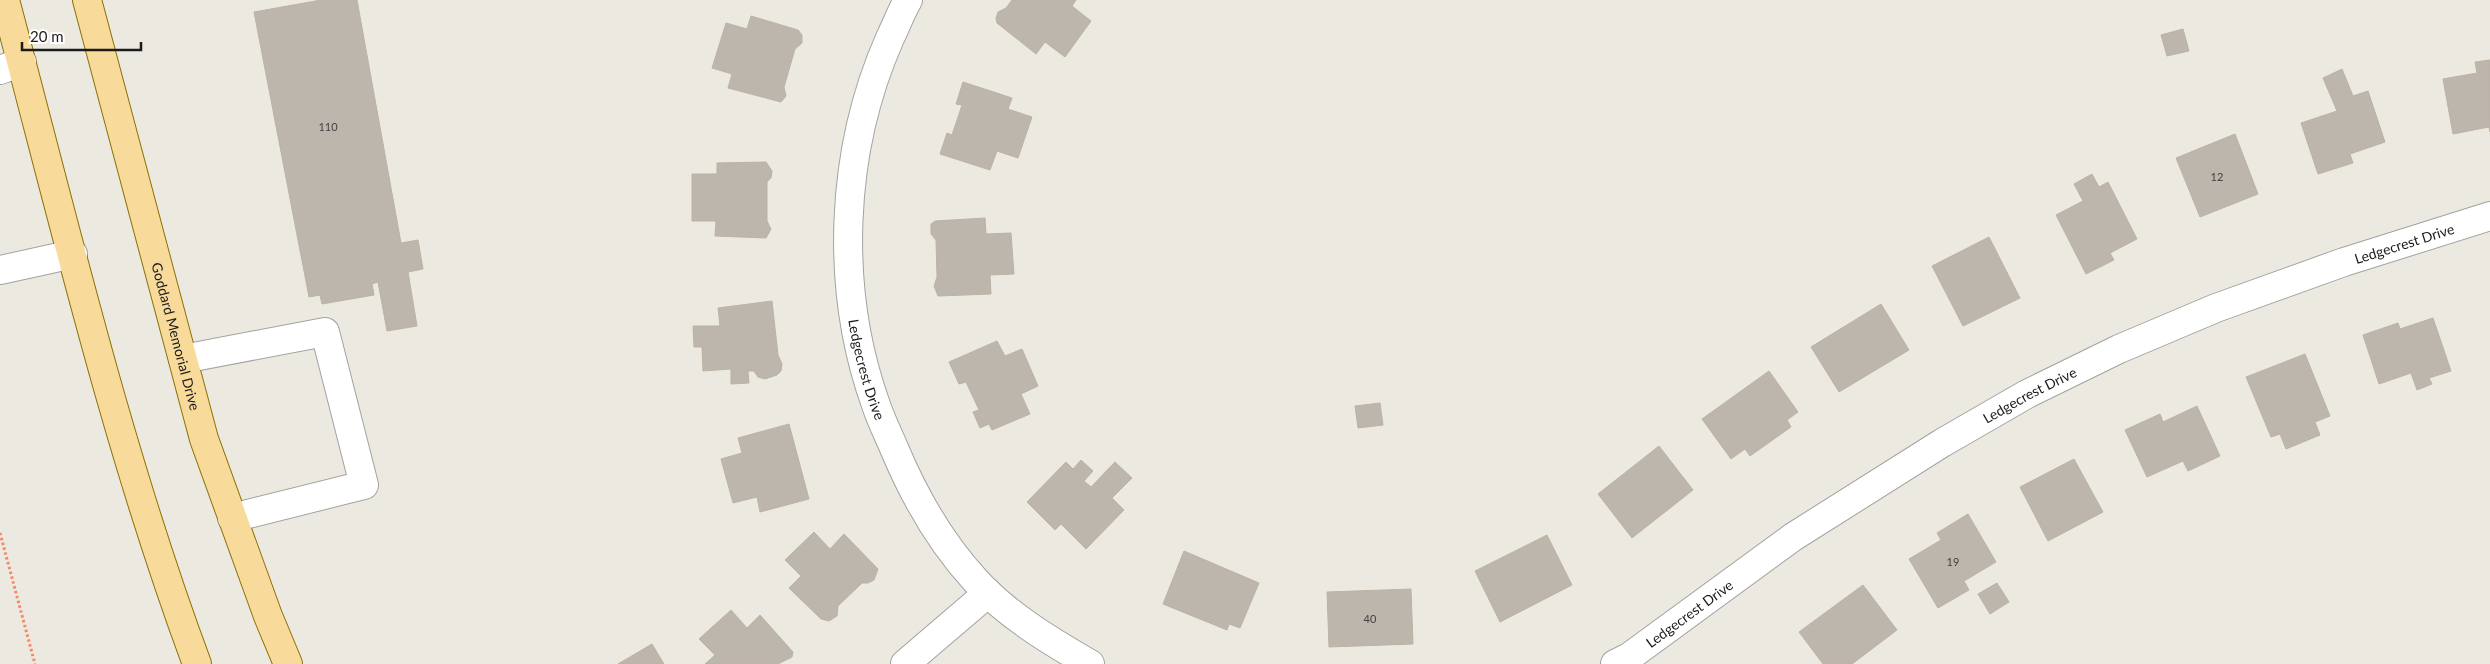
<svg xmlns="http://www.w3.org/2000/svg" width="2490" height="664" viewBox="0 0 2490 664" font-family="Lato,sans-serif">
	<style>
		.building { fill: #bcb6ad; stroke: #bdb2a3 }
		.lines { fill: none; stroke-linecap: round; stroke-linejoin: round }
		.minor-casing { stroke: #a2a2a2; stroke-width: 30 }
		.major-casing { stroke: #8c7005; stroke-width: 30 }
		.path { stroke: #f48969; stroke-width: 3; stroke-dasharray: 2.5 2.5; stroke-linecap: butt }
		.minor { stroke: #fff; stroke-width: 28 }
		.major { stroke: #f8db9a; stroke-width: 28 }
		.labels { text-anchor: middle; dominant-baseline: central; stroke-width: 4; stroke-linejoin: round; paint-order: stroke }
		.number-label { font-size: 11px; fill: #434240 }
		.street-label { font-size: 14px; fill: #1b1b1b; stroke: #fff }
	</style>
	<rect width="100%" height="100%" fill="#eceae0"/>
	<!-- building -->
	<g class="building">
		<polygon points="321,0 357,0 401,243 418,240 423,269 408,272 417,326 387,331 378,282 372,284 374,295 322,304 320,295 309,297 254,12"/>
		<polygon points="1012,0 1076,0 1072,6 1091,21 1065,57 1045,42 1036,54 997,23 996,18 998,12 1006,8"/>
		<polygon points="751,16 798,30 802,35 802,43 795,49 784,87 786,96 781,102 728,88 732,74 712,68 726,23 747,29"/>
		<polygon points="2183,29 2189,51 2167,56 2161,35"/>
		<polygon points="2490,60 2490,132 2489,127 2453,134 2443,79 2477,73 2475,62"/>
		<polygon points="2342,69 2353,96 2368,91 2385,142 2350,154 2353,163 2318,174 2301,123 2337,111 2323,78"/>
		<polygon points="963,82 1012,98 1008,109 1032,117 1018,158 997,151 990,170 940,154 947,133 952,135 962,105 956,104"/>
		<polygon points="2235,134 2258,194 2200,217 2176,158"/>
		<polygon points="766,162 772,171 771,178 767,182 767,221 771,229 766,238 715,236 716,221 692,221 692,174 717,174 717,163"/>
		<polygon points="2092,174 2099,187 2108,182 2137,239 2110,253 2114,260 2086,274 2056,215 2083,201 2074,184"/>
		<polygon points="985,218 986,234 1011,233 1014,274 990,275 991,294 938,296 934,286 937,277 936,240 931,234 931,224 935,221"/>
		<polygon points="1989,237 2020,298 1963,326 1932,266"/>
		<polygon points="772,301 778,355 782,364 781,371 777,375 765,379 758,377 754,371 748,371 749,383 731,384 731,369 703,371 702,347 694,347 693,326 720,326 718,308"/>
		<polygon points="1881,304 1909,350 1839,392 1811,347"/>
		<polygon points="2433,318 2451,371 2429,378 2432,384 2417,390 2411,373 2379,384 2363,335 2398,323 2400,329"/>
		<polygon points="997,341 1005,356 1022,349 1038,386 1021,394 1030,414 992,430 989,424 980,428 973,412 979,410 966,382 959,384 949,362"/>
		<polygon points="2305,354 2330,416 2315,422 2320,435 2286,449 2280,434 2271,437 2246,377"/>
		<polygon points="1769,371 1798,412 1787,420 1791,427 1750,456 1745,449 1731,459 1702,419"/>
		<polygon points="1380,403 1383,425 1358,428 1355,406"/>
		<polygon points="2197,406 2220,456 2188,471 2183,461 2147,477 2125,430 2160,414 2163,422"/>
		<polygon points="789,424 809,499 760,512 757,497 733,503 721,459 742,453 738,438"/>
		<polygon points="1659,446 1693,490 1632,538 1598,494"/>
		<polygon points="2074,459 2103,512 2048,541 2020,487"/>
		<polygon points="1081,460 1093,471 1084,481 1091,487 1115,462 1132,478 1112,498 1124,510 1086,549 1061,524 1055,530 1027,502 1066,462 1073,469"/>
		<polygon points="1968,514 1996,562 1964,581 1969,590 1938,608 1909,559 1941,540 1937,533"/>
		<polygon points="814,532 830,549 844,534 878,569 874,580 868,583 862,583 838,606 837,616 829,621 821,619 789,588 801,576 785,560"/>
		<polygon points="1547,535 1572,585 1500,622 1475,571"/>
		<polygon points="1184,551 1259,583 1240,628 1229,624 1227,630 1163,604"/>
		<polygon points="1997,583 2009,602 1990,614 1978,594"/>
		<polygon points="1863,585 1897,630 1852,664 1823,664 1799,632"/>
		<polygon points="1411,589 1413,644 1329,647 1327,592"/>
		<polygon points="731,610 747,628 760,615 793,652 792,657 778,664 705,664 715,655 699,639"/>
		<polygon points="652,644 664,664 618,664"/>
	</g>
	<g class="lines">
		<!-- minor casing -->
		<g class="minor-casing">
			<g id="minor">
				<path id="s1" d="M908,0C901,12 896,26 890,38C840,151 834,288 876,405C881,420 888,434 894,448C914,496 940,542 976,581C1007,615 1050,641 1090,664"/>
				<polyline points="0,70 22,62"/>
				<polyline points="0,270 73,254"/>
				<polyline points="183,359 325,332 364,485 232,518"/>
				<polyline points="905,664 988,593"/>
				<path id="s2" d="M1615,664L1629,657L1793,537L1942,443L2027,394L2119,349L2216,308L2344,262L2490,216"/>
			</g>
		</g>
		<!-- major casing -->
		<g class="major-casing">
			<g id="major">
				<path d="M5,0C64,222 117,449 197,664"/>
				<path id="s3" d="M87,0L204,439L268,616L288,664"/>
			</g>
		</g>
		<!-- path -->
		<polyline class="path" points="0,533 35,664"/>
		<!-- minor -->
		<use href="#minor" class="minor"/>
		<!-- major -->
		<use href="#major" class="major"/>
	</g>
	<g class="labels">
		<!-- number labels -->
		<g class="number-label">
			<text x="328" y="126">110</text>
			<text x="2217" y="176">12</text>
			<text x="1953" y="561">19</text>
			<text x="1370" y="618">40</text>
		</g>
		<!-- street labels -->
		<g class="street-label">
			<text stroke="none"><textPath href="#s2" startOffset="900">Ledgecrest Drive</textPath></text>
			<text stroke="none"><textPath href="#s3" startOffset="348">Goddard Memorial Drive</textPath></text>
			<text stroke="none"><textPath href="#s1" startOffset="381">Ledgecrest Drive</textPath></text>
			<text stroke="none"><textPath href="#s2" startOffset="495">Ledgecrest Drive</textPath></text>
			<text stroke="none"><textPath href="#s2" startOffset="90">Ledgecrest Drive</textPath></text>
		</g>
	</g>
	<!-- scale -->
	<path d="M22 42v8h119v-8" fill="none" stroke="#1b1b1b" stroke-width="2.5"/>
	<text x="30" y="42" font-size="15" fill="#1b1b1b" stroke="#ffffff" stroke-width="4" paint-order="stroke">20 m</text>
</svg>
